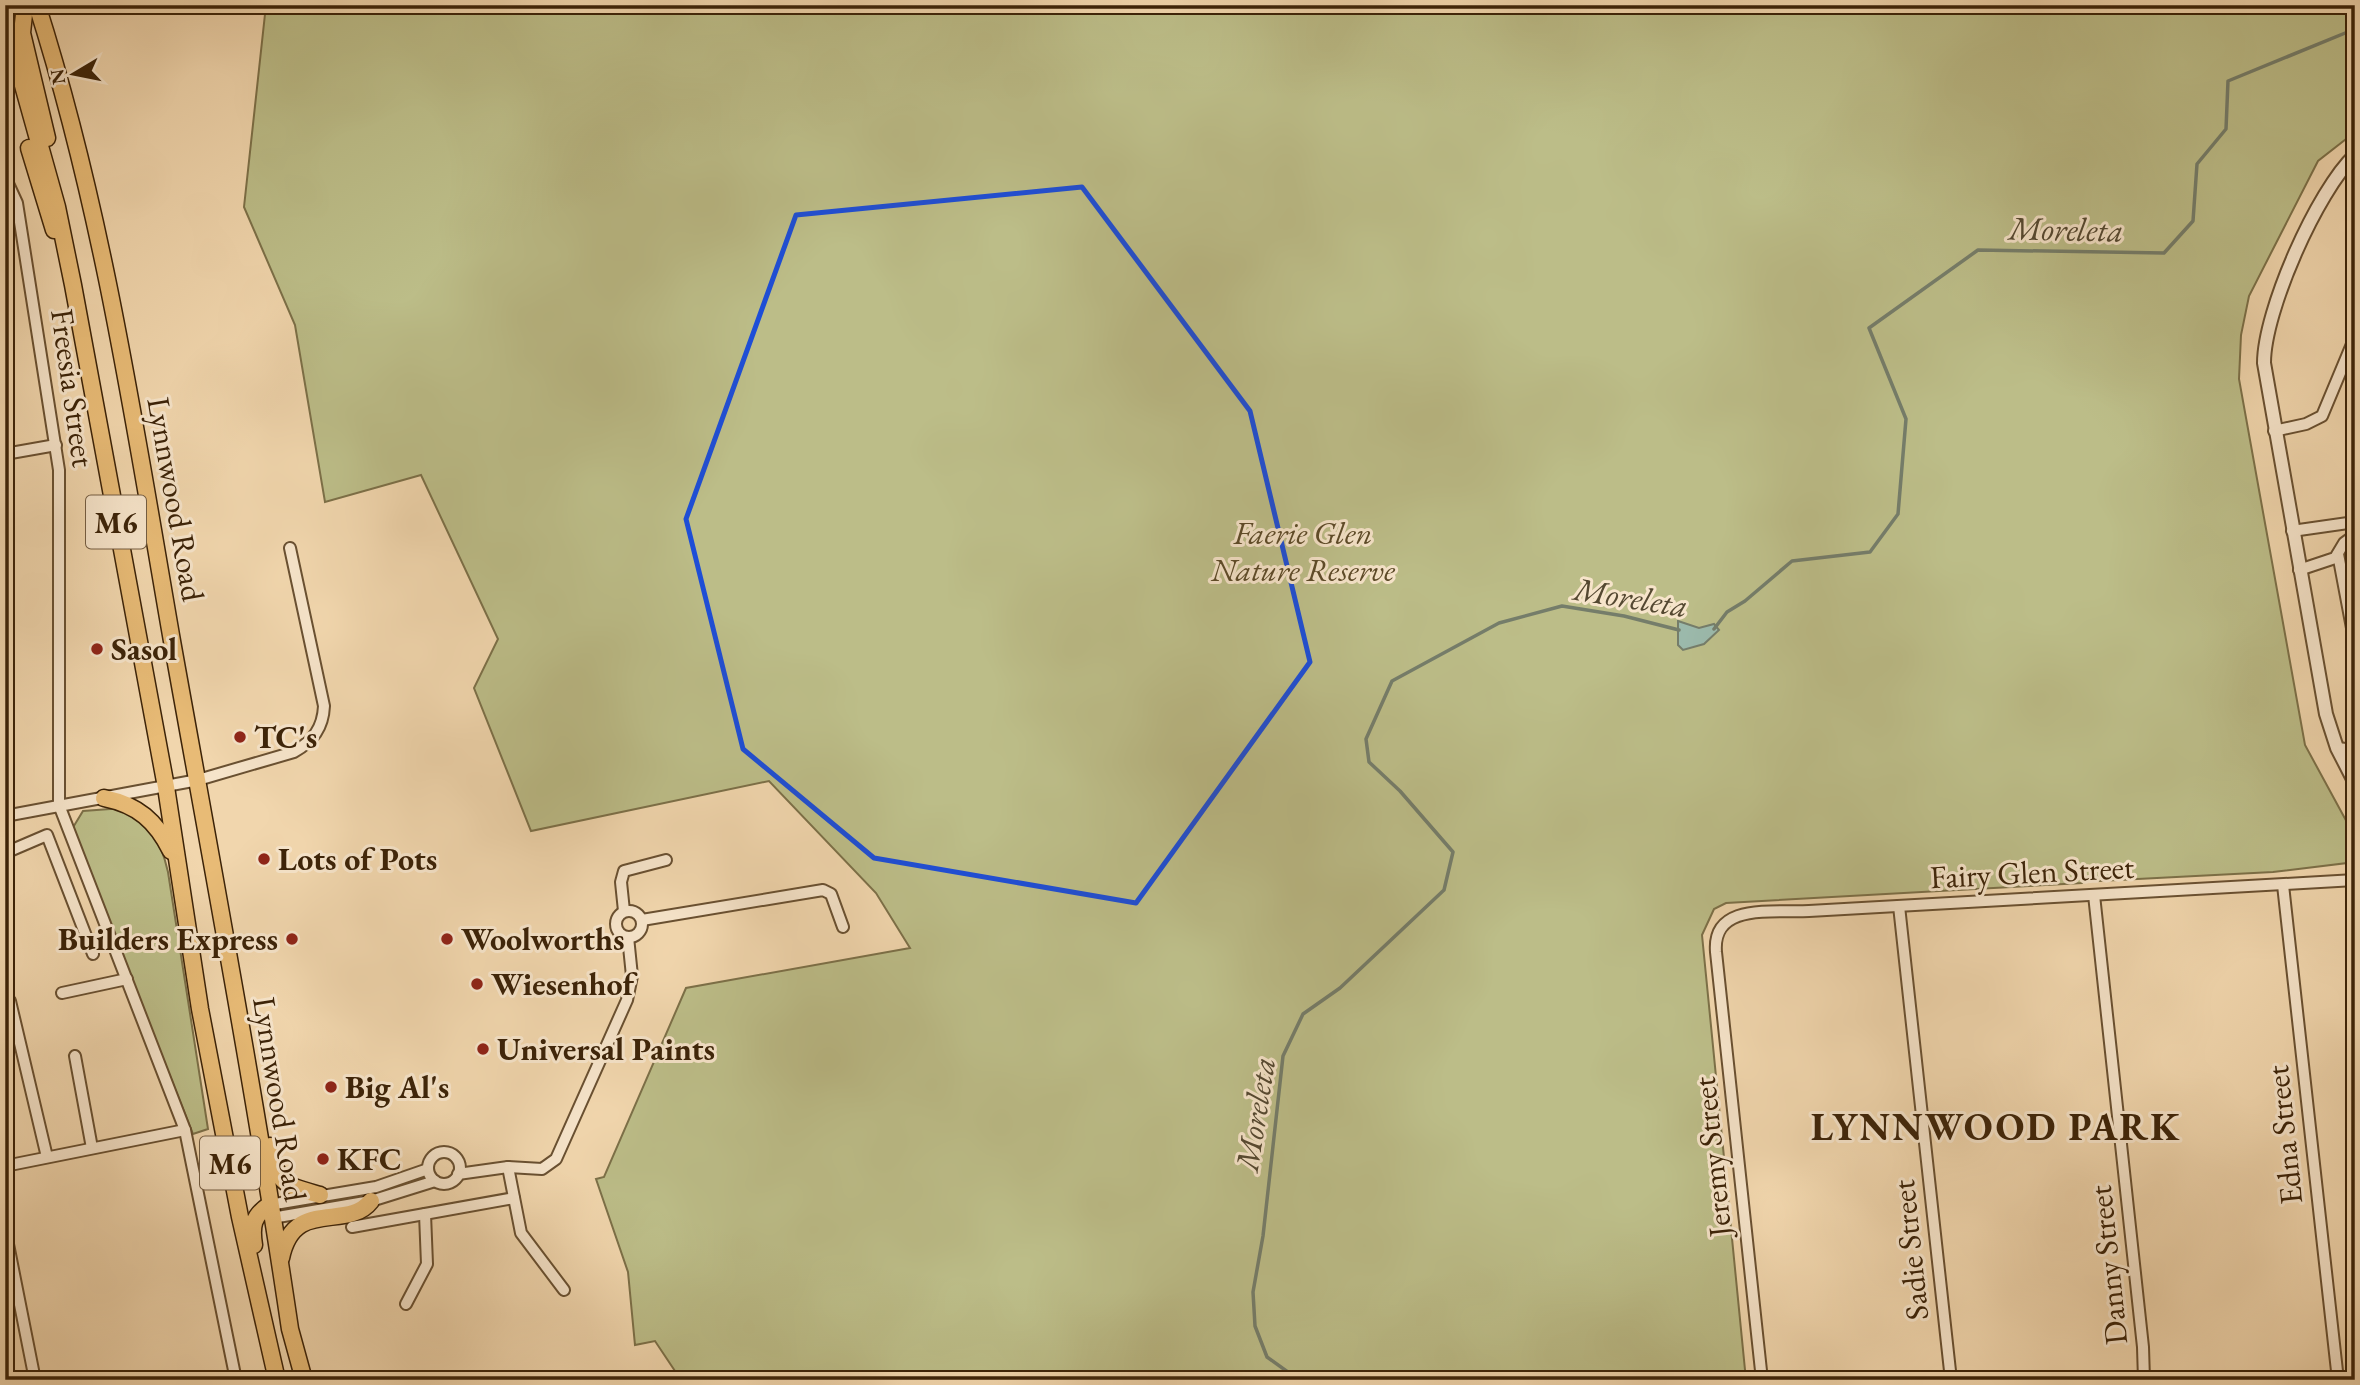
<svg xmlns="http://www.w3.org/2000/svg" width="2360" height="1385" viewBox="0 0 2360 1385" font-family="'EB Garamond',serif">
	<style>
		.green { fill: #bcbd88; stroke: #7c7048; stroke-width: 2 }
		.water { fill: #9bb9ab; stroke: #757d6a; stroke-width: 2 }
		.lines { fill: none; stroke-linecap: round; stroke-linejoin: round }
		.stream { stroke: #757d6a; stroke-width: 3.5 }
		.minor-casing { stroke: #695031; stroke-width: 14 }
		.tertiary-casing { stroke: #695031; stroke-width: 16 }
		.primary-casing { stroke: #3c2308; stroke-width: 19 }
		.minor { stroke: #f6e4ca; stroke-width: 10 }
		.tertiary { stroke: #f6e4ca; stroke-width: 12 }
		.primary { stroke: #e8bb76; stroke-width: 16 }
		.marked { fill: none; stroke: #1d4ed8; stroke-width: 5; stroke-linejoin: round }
		.poi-dot { fill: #8f2418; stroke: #f6e4ca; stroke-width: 2.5 }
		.labels { text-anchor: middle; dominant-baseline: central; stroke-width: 6; stroke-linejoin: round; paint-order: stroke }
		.shield { fill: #f6e4ca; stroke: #745d42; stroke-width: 2 }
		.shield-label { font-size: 30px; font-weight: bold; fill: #3c2308 }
		.street-label { font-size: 32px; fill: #3c2308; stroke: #f6e4ca }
		.park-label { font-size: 32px; font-style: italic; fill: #5c4a28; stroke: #f6e4ca }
		.poi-label { font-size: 32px; font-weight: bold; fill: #3c2308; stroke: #f6e4ca; text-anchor: start }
		.water-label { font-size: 33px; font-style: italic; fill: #544831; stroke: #f6e4ca }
		.district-label { font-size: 38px; font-weight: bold; letter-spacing: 2px; fill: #3c2308; stroke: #f6e4ca }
	</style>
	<rect width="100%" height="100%" fill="#f1d6ad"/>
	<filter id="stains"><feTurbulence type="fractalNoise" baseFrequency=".00286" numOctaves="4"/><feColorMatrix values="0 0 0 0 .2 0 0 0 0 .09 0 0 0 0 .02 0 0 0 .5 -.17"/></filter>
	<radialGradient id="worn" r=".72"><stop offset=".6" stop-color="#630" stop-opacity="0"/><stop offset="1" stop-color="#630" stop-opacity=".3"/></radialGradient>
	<!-- green -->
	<g class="green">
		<polygon points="266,5 2355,5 2355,132 2318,161 2249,296 2241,335 2239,379 2305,745 2355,837 2355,862 2273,872 2099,881 2084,878 2082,883 1726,903 1714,909 1702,935 1746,1380 681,1380 655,1341 635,1345 628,1272 596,1179 604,1177 686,988 910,948 876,893 769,781 531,831 474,688 498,639 421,475 325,502 295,325 244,207"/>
		<path d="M124,808C153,828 160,838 168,872L208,1129L193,1134L72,829L83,811Z"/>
	</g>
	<!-- water -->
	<polygon class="water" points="1678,621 1699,628 1714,624 1719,630 1704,644 1683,650 1678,645"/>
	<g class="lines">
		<!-- stream -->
		<g class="stream">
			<polyline points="1714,629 1727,612 1745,601 1792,561 1870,552 1898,514 1906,419 1869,328 1978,250 2164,253 2193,221 2197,164 2226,129 2228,81 2355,29"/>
			<polyline points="1299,1380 1267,1357 1255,1326 1253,1292 1263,1236 1283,1056 1303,1014 1340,988 1444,890 1453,852 1400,791 1369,762 1366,739 1392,681 1499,623 1562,606 1624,616 1679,630"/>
		</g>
		<!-- minor casing -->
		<g class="minor-casing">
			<g id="minor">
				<polyline points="5,177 17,203 59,470 59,805 185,1130 236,1380"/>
				<polyline points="2274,431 2306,424 2322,416 2355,337"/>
				<polyline points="5,454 56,445"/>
				<polyline points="2292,531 2355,522"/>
				<polyline points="2338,554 2355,644"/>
				<polyline points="2299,570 2335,558 2344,543 2355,535"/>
				<polyline points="2337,748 2355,750"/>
				<path d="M5,816L198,780L294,752C313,741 323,728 324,706L290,548"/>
				<polyline points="5,853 47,835 93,954"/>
				<polyline points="2283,885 2338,1380"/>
				<polyline points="2094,895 2143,1347 2144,1380"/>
				<polyline points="1899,906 1951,1380"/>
				<circle cx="629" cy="924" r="13"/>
				<polyline points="624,911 621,882 624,871 666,860"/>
				<polyline points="642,920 823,890 831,894 843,927"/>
				<polyline points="5,936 7,945"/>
				<polyline points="62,993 127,979"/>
				<polyline points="5,997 10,1001 47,1157"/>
				<polyline points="75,1056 92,1148"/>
				<circle cx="444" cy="1168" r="16"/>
				<polyline points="5,1166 185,1130"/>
				<polyline points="508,1167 521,1233 564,1290"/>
				<polyline points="458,1174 508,1167 542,1169 556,1159 627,1000 632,976 628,937"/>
				<polyline points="269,1205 376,1187 428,1169"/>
				<polyline points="272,1218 371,1201 435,1181"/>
				<polyline points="352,1227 514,1198"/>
				<polyline points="5,1229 35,1380"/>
				<polyline points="406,1304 427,1264 425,1214"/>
				<polyline points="639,1377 640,1380"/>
				<polyline points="561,1380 572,1380"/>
				<path d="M1762,1380L1716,952C1712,902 1773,913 1809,911L2355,880"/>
			</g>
		</g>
		<!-- tertiary casing -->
		<g class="tertiary-casing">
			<path id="tertiary" d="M2355,155C2317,191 2264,311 2264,363L2326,714L2337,748L2355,783"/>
		</g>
		<!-- primary casing -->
		<g class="primary-casing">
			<g id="primary">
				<polyline points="25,5 22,33 47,138"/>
				<path d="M37,5C103,212 135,428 172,641C213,870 256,1099 290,1329L304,1380"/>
				<polyline points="5,21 57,207 73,285 166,787 200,1009 240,1217 277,1380"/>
				<polyline points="29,148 54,230"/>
				<path d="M104,798C138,805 156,821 171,851"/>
				<path d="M270,1146C277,1185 285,1185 320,1195"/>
				<path d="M254,1245C251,1226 253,1216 269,1205"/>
				<path d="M281,1258C294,1196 347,1232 371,1201"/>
			</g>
		</g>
		<!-- minor -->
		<use href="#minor" class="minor"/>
		<!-- tertiary -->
		<use href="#tertiary" class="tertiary"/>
		<!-- primary -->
		<use href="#primary" class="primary"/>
	</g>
	<!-- marked area -->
	<path class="marked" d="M1082,187L1250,411L1310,662L1136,903L874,858L743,749L686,519L796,215Z"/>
	<!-- markers -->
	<g class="poi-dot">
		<circle cx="97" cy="649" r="7"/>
		<circle cx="240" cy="737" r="7"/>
		<circle cx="264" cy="859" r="7"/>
		<circle cx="292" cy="939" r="7"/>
		<circle cx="447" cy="939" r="7"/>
		<circle cx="477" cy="984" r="7"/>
		<circle cx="483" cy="1049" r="7"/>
		<circle cx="331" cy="1087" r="7"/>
		<circle cx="323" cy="1159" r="7"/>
	</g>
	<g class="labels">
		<!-- shield labels -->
		<g class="shield">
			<rect x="86" y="495.5" width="60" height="53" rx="5"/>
			<rect x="200" y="1136.5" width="60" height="53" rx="5"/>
		</g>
		<g class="shield-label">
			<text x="116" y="522">M6</text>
			<text x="230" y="1163">M6</text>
		</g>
		<!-- street labels -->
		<g class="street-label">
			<text transform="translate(73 388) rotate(82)">Freesia Street</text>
			<text transform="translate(176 499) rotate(80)">Lynnwood Road</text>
			<text transform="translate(2032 872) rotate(-3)">Fairy Glen Street</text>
			<text transform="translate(280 1099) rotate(81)">Lynnwood Road</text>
			<text transform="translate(2284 1135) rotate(-96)">Edna Street</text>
			<text transform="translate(1712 1157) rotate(-96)">Jeremy Street</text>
			<text transform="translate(1910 1250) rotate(-96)">Sadie Street</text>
			<text transform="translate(2108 1265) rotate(-96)">Danny Street</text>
		</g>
		<!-- park labels -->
		<g class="park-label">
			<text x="1303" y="533">Faerie Glen<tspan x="1303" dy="37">Nature Reserve</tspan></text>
		</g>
		<!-- poi labels -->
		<g class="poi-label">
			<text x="111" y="649">Sasol</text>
			<text x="254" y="737">TC's</text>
			<text x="278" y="859">Lots of Pots</text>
			<text x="278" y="939" text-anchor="end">Builders Express</text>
			<text x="461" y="939">Woolworths</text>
			<text x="491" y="984">Wiesenhof</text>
			<text x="497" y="1049">Universal Paints</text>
			<text x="345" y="1087">Big Al's</text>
			<text x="337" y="1159">KFC</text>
		</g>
		<!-- water labels -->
		<g class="water-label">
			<text transform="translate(2066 229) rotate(1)">Moreleta</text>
			<text transform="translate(1631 597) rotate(9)">Moreleta</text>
			<text transform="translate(1255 1114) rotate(-81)">Moreleta</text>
		</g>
		<!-- district labels -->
		<g class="district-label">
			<text x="1996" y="1126">LYNNWOOD PARK</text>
		</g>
	</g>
	<!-- margin -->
	<rect width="2360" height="1385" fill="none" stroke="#f1d6ad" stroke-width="28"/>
	<rect x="7" y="7" width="2346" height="1371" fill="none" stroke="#3c2308" stroke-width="3.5"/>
	<rect x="14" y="14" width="2332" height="1357" fill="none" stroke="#3c2308" stroke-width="2"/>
	<!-- north arrow -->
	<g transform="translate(74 74) rotate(260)" stroke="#f6e4ca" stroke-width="5" paint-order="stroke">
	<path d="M0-5L12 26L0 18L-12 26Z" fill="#3c2308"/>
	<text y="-10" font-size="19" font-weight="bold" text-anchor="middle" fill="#3c2308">N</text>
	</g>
	<rect width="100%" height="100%" filter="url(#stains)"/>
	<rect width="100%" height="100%" fill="url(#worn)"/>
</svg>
